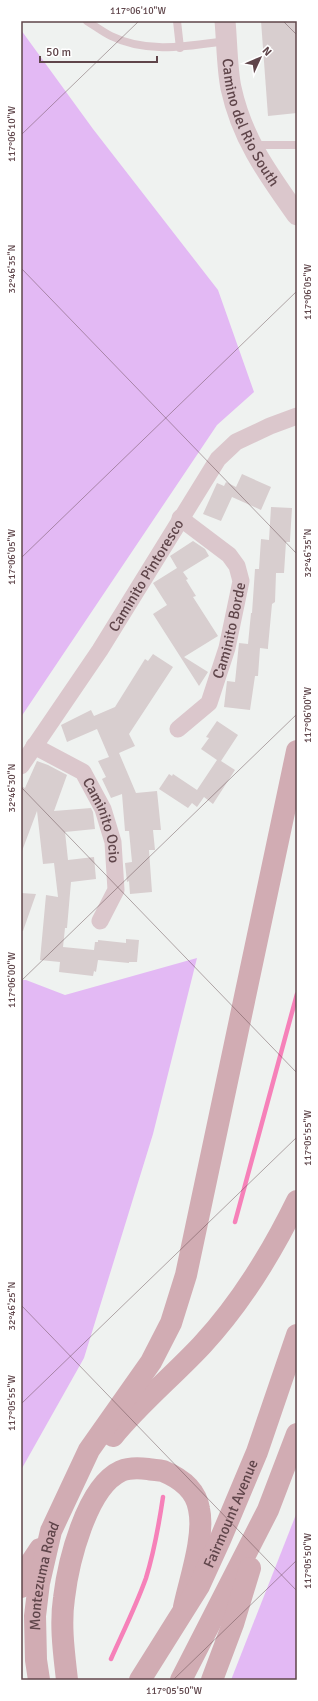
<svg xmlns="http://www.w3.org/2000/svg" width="318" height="1701" viewBox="0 0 318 1701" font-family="Signika,sans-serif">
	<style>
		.green { fill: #e3b9f4 }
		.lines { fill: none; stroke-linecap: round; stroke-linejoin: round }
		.stream { stroke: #f681b9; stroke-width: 4.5 }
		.building { fill: #d8cecf }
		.service { stroke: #dbc7cc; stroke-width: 8 }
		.minor { stroke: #dbc7cc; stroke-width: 17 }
		.tertiary { stroke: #dbc7cc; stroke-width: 21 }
		.primary { stroke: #d1acb3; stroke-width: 22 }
		.ticks { fill: none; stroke: #5f454a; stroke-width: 1; stroke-opacity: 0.45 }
		.labels { text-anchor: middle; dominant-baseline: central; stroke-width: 3.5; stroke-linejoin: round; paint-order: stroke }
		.street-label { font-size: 15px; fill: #5f454a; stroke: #fff }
		.neatline { fill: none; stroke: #5f454a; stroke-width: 1.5 }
		.ticks-label { font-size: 10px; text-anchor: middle; fill: #5f454a }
	</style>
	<rect width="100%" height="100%" fill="#eff2f0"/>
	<!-- green -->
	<g class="green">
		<polygon points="21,30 93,129 218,290 254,392 217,425 21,717"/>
		<polygon points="197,958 153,1134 84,1358 21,1470 21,980 26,980 65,995"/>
		<polygon points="297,1512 297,1680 231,1680"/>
	</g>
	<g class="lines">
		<!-- stream -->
		<g class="stream">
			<polyline points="235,1222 297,994"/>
			<path d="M111,1659C123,1632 136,1606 146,1578C154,1552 159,1524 163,1497"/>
		</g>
	</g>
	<!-- building -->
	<g class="building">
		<polygon points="261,21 297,21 297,113 268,116"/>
		<polygon points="242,474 271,487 261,510 232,497 221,521 203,514 217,483 224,486 226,482 236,487"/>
		<polygon points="271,507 292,508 290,540 290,542 286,542 284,573 276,573 275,602 272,604 268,647 268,649 260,648 258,676 255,676 250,710 224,707 227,681 235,682 239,643 248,644 251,613 252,613 255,569 259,569 261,539 269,540"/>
		<polygon points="193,541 205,549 209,556 183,572 188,579 186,580 196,596 193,597 218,636 184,657 208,672 199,686 153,614 167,605 153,583 177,568 170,556"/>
		<polygon points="153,654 173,667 129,734 135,746 119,753 136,793 157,791 161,830 153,830 155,850 149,850 152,892 130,894 129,881 127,882 125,863 132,862 129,831 125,831 122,794 111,798 102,779 106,777 98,761 109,757 97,729 67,742 61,725 91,710 94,716 115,707 145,659 148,661"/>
		<polygon points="217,721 238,735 221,761 235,770 213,804 204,797 197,807 192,803 188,808 159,789 169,774 172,776 173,774 197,790 217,760 201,749 209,738 206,737"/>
		<polygon points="37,761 48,765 67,775 54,811 91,808 93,812 95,829 65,832 68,860 94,857 96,879 71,882 67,928 65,928 63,947 94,950 95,942 98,942 98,940 126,943 126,939 139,940 137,962 129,962 129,963 98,960 96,972 94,971 93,976 59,972 60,962 40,960 46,895 58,897 54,863 43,864 37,811 22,851 21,851 21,786 25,788"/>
		<polygon points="21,893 36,894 23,931 21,931"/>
	</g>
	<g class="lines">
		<!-- service -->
		<g class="service">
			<path d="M87,21C95,26 103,32 111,36C147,54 188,46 226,41"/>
			<polyline points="177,21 180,48"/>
			<polyline points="254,145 297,145"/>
		</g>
		<!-- minor -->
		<g class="minor">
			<path id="s1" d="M178,729L209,703L227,648L241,581L237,566L229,555L180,518"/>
			<path id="s2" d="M34,746L83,772L103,809L113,842L116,890L100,921"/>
			<path id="s3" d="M21,766L100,650L218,459L236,442L270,426L297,416"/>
		</g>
		<!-- tertiary -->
		<path class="tertiary" id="s4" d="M225,21C227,42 227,69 231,88C242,139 268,174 297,215"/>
		<!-- primary -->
		<g class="primary">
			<path d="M113,1436C140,1403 173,1376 202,1345C241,1303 272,1252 297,1201"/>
			<polyline points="21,1587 28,1567 40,1549"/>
			<path id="s5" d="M39,1680L36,1660L35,1616L39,1583L51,1531L89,1450L151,1362L171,1323L186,1275L297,751"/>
			<path d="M67,1680C64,1653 60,1625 64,1598C68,1564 86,1487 121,1471C128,1468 140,1468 148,1469C152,1470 158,1470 163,1471C180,1478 196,1490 199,1509C205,1536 190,1579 184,1607"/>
			<path id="s6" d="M140,1680L199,1586L220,1540L257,1452L297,1335"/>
			<polyline points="181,1680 268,1510 297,1434"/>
			<polyline points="212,1680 233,1624 250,1568"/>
		</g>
	</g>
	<!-- ticks -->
	<path class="ticks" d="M283,21L297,35M21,135L139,21M21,268L297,554M21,558L297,291M21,787L297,1073M21,981L297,714M21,1305L297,1591M21,1404L297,1137M173,1680L297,1560"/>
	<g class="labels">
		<!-- street labels -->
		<g class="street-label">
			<text stroke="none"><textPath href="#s4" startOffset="106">Camino del Rio South</textPath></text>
			<text stroke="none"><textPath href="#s3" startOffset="228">Caminito Pintoresco</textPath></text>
			<text stroke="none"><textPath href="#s1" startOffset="116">Caminito Borde</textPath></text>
			<text stroke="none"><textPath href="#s2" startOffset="108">Caminito Ocio</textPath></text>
			<text stroke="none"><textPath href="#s6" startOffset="190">Fairmount Avenue</textPath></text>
			<text stroke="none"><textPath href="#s5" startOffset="105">Montezuma Road</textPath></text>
		</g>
	</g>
	<!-- border -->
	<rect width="318" height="1701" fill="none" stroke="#ffffff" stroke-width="44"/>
	<!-- north arrow -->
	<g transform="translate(260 58) rotate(46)" stroke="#ffffff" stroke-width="3" paint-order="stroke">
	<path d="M0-3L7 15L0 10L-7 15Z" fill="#5f454a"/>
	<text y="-6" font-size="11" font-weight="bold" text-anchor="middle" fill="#5f454a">N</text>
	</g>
	<!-- scale -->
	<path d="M40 56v6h117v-6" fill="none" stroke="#5f454a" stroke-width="2"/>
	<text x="46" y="56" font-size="12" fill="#5f454a" stroke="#ffffff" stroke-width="3" paint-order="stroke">50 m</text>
	<rect x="22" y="22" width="274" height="1657" class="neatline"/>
	<g class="ticks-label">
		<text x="138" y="14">117°06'10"W</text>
		<text transform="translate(11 134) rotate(-90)" y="4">117°06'10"W</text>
		<text transform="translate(11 269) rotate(-90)" y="4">32°46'35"N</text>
		<text transform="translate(307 292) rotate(-90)" y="4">117°06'05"W</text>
		<text transform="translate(307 553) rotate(-90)" y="4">32°46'35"N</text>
		<text transform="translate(11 557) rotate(-90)" y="4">117°06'05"W</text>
		<text transform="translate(307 715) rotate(-90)" y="4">117°06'00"W</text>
		<text transform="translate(11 788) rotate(-90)" y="4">32°46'30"N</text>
		<text transform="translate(11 980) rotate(-90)" y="4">117°06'00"W</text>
		<text transform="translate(307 1138) rotate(-90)" y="4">117°05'55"W</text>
		<text transform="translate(11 1306) rotate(-90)" y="4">32°46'25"N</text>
		<text transform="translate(11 1403) rotate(-90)" y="4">117°05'55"W</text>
		<text transform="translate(307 1561) rotate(-90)" y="4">117°05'50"W</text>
		<text x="174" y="1694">117°05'50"W</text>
	</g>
</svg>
